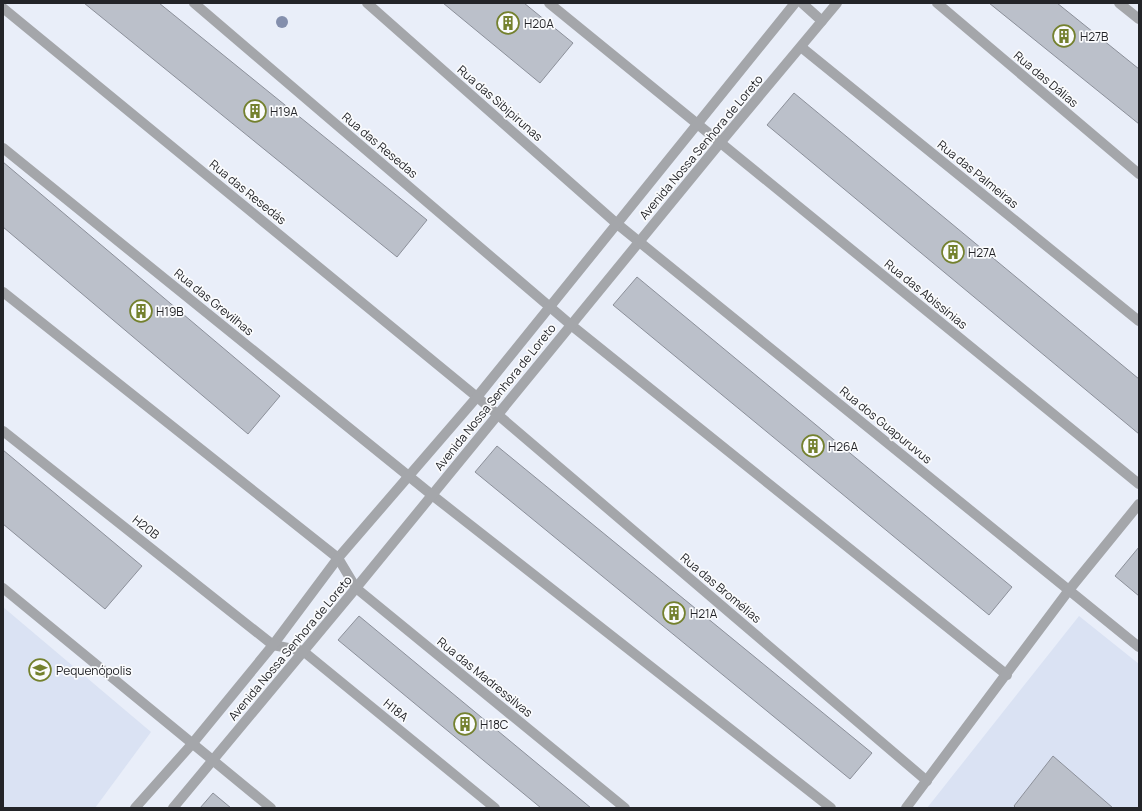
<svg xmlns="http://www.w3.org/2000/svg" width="1142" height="811" viewBox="0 0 1142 811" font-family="Manrope,sans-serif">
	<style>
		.built { fill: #dae2f3 }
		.building { fill: #bbc0ca; stroke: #8c909a }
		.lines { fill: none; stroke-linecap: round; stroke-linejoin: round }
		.lane { stroke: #a4a6aa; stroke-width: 10 }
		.tree { fill: #848fad }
		.labels { text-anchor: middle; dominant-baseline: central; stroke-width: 3.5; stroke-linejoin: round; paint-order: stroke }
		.poi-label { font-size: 12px; fill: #232428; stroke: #fafbfd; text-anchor: start }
		.street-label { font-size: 12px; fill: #232428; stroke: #fafbfd }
	</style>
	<rect width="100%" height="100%" fill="#e9eef9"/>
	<!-- built -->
	<g class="built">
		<polygon points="3,607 151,732 95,808 3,808"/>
		<polygon points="1079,616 1139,664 1139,808 927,808"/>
	</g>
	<!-- building -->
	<g class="building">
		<polygon points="84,3 159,3 427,220 397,257"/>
		<polygon points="443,3 524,3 573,43 540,83"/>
		<polygon points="989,3 1057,3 1139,69 1139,124"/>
		<polygon points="794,93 1139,379 1139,434 767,125"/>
		<polygon points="3,162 280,396 248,434 3,227"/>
		<polygon points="637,277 1012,587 989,615 613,305"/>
		<polygon points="497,446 872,753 850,779 475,472"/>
		<polygon points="3,450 142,566 105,609 3,524"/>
		<polygon points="1139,547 1139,596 1115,576"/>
		<polygon points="359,616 591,808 541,808 338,640"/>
		<polygon points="1053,756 1113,808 1016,808 1014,806"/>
		<polygon points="213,793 231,808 200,808"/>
	</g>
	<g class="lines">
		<!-- lane -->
		<g class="lane">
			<polyline points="194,3 571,325 1007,675"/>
			<polyline points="367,3 616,223 1139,647"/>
			<polyline points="549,3 1139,484"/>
			<polyline points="802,3 822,21"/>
			<polyline points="937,3 1139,174"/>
			<polyline points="1119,3 1139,19"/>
			<polyline points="3,8 477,397 927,781"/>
			<polyline points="801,47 1139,321"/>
			<polyline points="3,148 432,495 831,808"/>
			<polyline points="3,292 338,558 356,588 625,808"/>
			<polyline points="3,431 273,645 303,651 495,808"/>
			<polyline points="3,588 271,808"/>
			<polyline points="135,808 192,744 273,645 338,558 477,397 795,3"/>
			<polyline points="173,808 356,588 720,143 837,3"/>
			<polyline points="906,808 1069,590 1139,504"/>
		</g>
	</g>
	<!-- trees -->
	<circle class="tree" cx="282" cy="22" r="6"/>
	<!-- icons -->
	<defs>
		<g id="building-ring" transform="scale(1.15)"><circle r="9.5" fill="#fafbfd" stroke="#74812e" stroke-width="1.5"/><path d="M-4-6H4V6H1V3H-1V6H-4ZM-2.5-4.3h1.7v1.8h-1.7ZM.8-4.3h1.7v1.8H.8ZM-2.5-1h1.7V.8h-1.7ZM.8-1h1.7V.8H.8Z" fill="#74812e"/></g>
		<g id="school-ring" transform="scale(1.15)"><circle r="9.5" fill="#fafbfd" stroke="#74812e" stroke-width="1.5"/><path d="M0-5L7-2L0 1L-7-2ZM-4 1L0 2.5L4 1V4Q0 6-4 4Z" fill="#74812e"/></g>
	</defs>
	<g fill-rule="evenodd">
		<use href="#building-ring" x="508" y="23"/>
		<use href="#building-ring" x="1064" y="36"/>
		<use href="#building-ring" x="255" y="111"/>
		<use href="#building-ring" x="953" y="252"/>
		<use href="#building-ring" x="141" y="311"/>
		<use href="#building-ring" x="813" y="446"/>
		<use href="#building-ring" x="674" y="613"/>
		<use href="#school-ring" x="40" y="670"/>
		<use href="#building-ring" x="465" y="724"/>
	</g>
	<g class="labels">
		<!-- poi labels -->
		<g class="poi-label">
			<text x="524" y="23">H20A</text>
			<text x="1080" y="36">H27B</text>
			<text x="270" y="111">H19A</text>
			<text x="968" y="252">H27A</text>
			<text x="156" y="311">H19B</text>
			<text x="828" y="446">H26A</text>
			<text x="690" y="613">H21A</text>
			<text x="56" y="670">Pequenópolis</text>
			<text x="480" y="724">H18C</text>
		</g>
		<!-- street labels -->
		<g class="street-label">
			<text transform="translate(1046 79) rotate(40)">Rua das Dálias</text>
			<text transform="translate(500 103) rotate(41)">Rua das Sibipirunas</text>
			<text transform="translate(380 145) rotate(40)">Rua das Resedas</text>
			<text transform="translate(701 147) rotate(-50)">Avenida Nossa Senhora de Loreto</text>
			<text transform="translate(978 174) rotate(39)">Rua das Palmeiras</text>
			<text transform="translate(248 192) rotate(39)">Rua das Resedás</text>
			<text transform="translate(926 294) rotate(39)">Rua das Abissínias</text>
			<text transform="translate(214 302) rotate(39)">Rua das Grevilhas</text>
			<text transform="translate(495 397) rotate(-51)">Avenida Nossa Senhora de Loreto</text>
			<text transform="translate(886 425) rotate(39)">Rua dos Guapuruvus</text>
			<text transform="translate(146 527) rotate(38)">H20B</text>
			<text transform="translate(721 588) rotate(40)">Rua das Bromélias</text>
			<text transform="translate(290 648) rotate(-50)">Avenida Nossa Senhora de Loreto</text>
			<text transform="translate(485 677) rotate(39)">Rua das Madressilvas</text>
			<text transform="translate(396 710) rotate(39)">H18A</text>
		</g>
	</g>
	<!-- border -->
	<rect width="1142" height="811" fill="none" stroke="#232428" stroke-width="8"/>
</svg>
